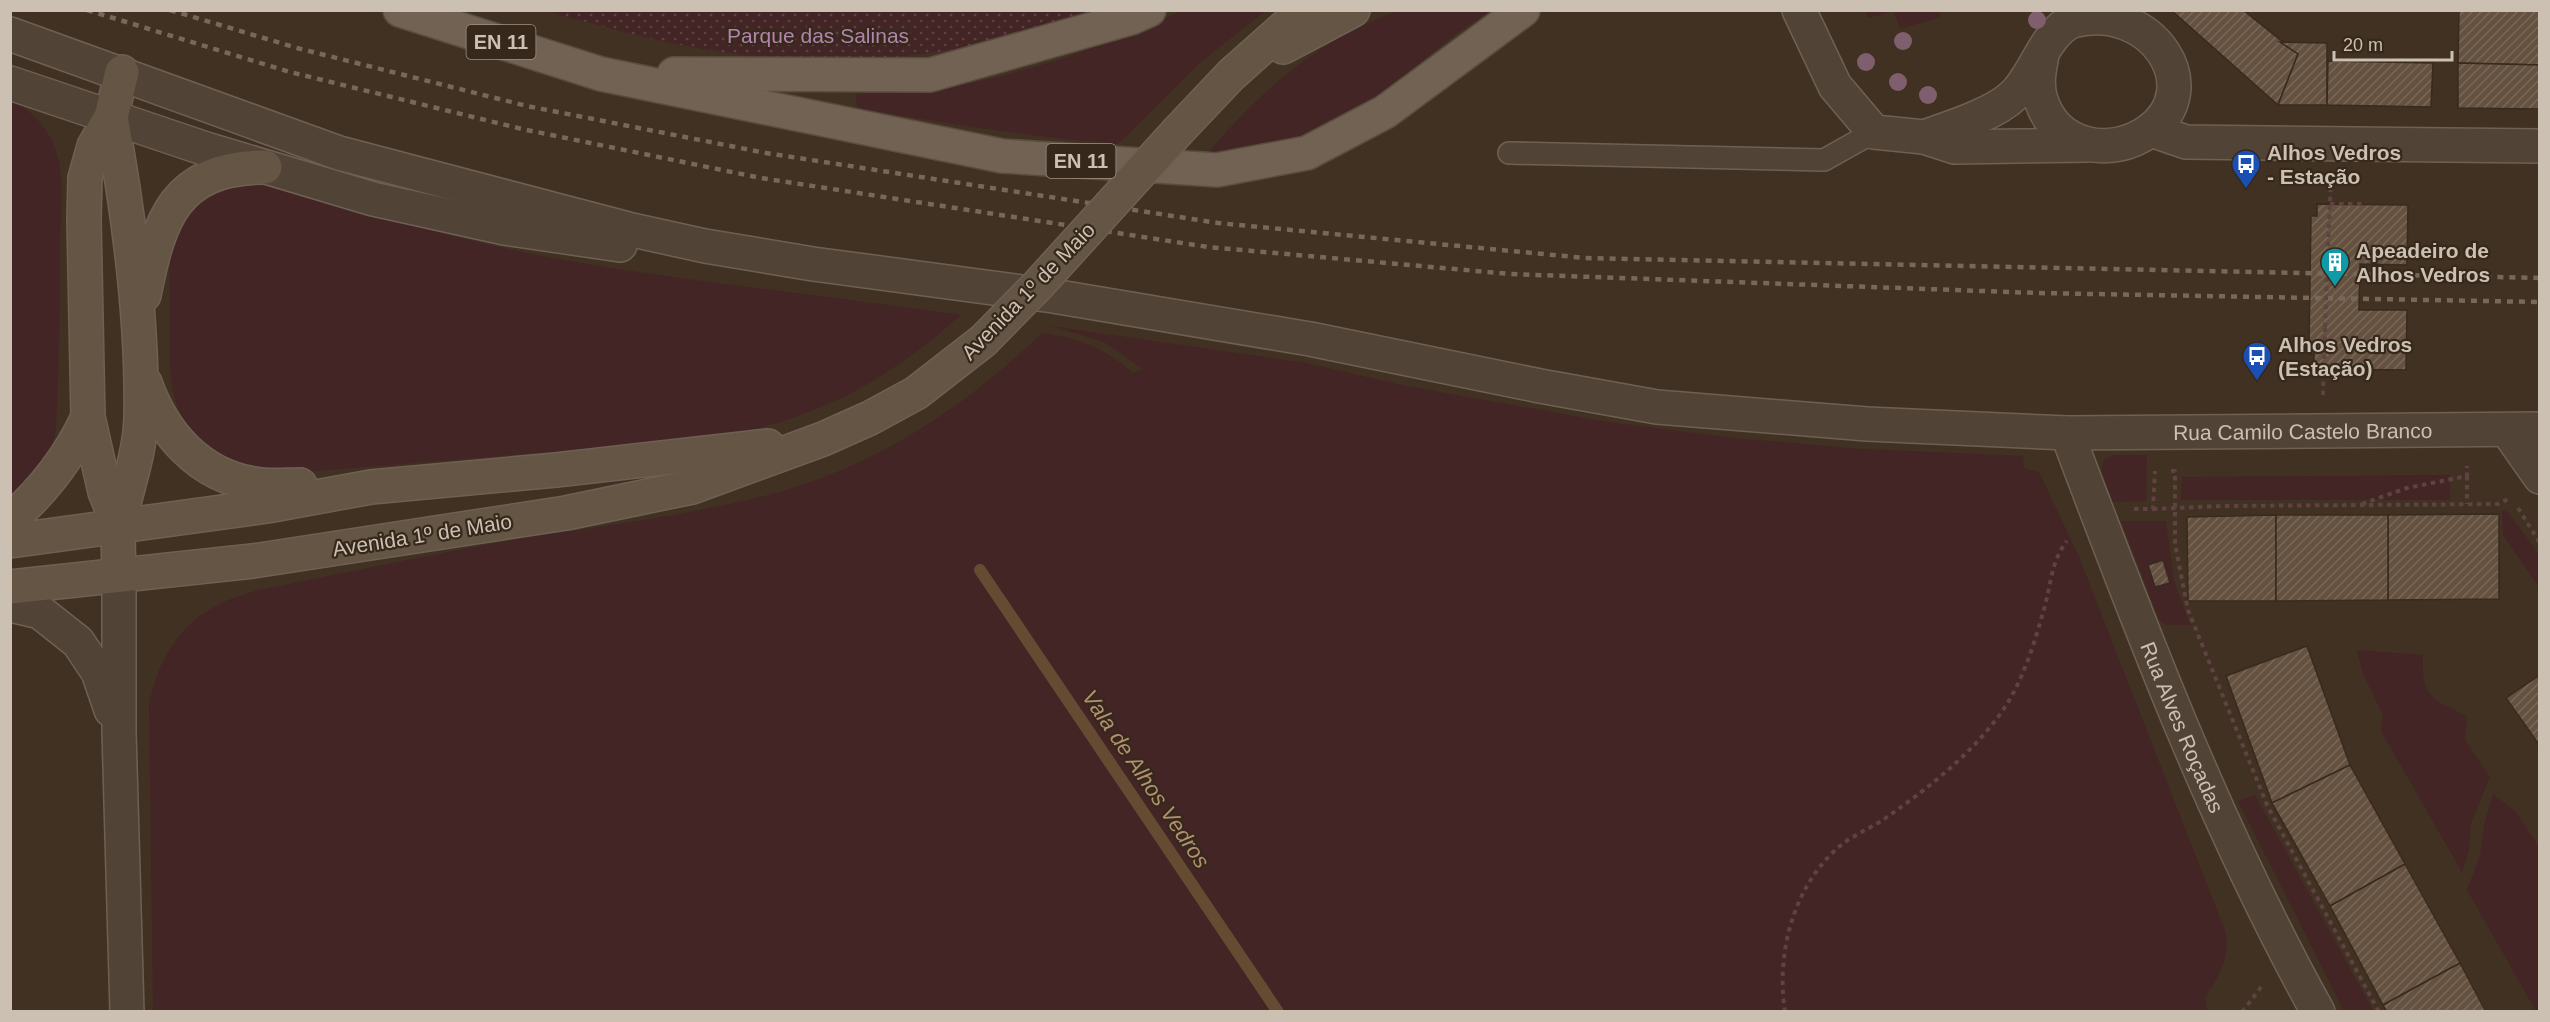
<svg xmlns="http://www.w3.org/2000/svg" width="2550" height="1022" viewBox="0 0 2550 1022" font-family="Arial,sans-serif">
	<style>
		.green { fill: #422524 }
		.park { fill: url(#park-dots) }
		.lines { fill: none; stroke-linecap: round; stroke-linejoin: round }
		.stream { stroke: #654b31; stroke-width: 12 }
		.building { fill: url(#building-hatch); stroke: #382a1d; stroke-width: 1.5 }
		.lane-casing { stroke: #6e6154; stroke-width: 24 }
		.street-casing { stroke: #6e6154; stroke-width: 36 }
		.secondary-casing { stroke: #6e6154; stroke-width: 36 }
		.primary-casing { stroke: #5a4d3f; stroke-width: 36 }
		.path { stroke: #5f4242; stroke-width: 4; stroke-dasharray: 4.5 4.5; stroke-linecap: butt }
		.lane { stroke: #514336; stroke-width: 21 }
		.street { stroke: #514336; stroke-width: 33 }
		.secondary { stroke: #645544; stroke-width: 33 }
		.primary { stroke: #716254; stroke-width: 33 }
		.rail { stroke: #786858; stroke-width: 4.5; stroke-dasharray: 6 6; stroke-linecap: butt }
		.secondary-bridge-casing { stroke: #6e6154; stroke-width: 36; stroke-linecap: butt }
		.path-bridge { stroke: #5f4242; stroke-width: 4; stroke-dasharray: 4.5 4.5; stroke-linecap: butt }
		.secondary-bridge { stroke: #645544; stroke-width: 33 }
		.tree { fill: #7f5f6e }
		.labels { text-anchor: middle; dominant-baseline: central; stroke-width: 4.5; stroke-linejoin: round; paint-order: stroke }
		.shield { fill: #36281b; stroke: #9e9285; stroke-width: 1.5 }
		.shield-label { font-size: 20px; font-weight: bold; fill: #cbc0b2 }
		.park-label { font-size: 21px; fill: #b285ac; stroke: #36281b }
		.poi-label { font-size: 21px; font-weight: bold; fill: #cbc0b2; stroke: #36281b; text-anchor: start }
		.street-label { font-size: 21px; fill: #cbc0b2; stroke: #36281b }
		.water-label { font-size: 22px; font-style: italic; fill: #b29070; stroke: #36281b }
	</style>
	<defs>
		<pattern id="park-dots" width="8" height="8" patternUnits="userSpaceOnUse" patternTransform="scale(1.5)"><rect width="8" height="8" fill="#422524"/><path d="M2 2h.1M6 6h.1" fill="none" stroke="#5c4341" stroke-width="1.8" stroke-linecap="round"/></pattern>
		<pattern id="building-hatch" width="6" height="6" patternUnits="userSpaceOnUse" patternTransform="scale(1.5)"><rect width="6" height="6" fill="#645140"/><path d="M-1 1l2-2M0 6l6-6M5 7l2-2" fill="none" stroke="#796859"/></pattern>
	</defs>
	<rect width="100%" height="100%" fill="#413122"/>
	<!-- green -->
	<g class="green">
		<path d="M1182,11H1265L1201,62L1118,144C1030,137 944,123 857,108L856,94L947,88L999,77L1063,59Z"/>
		<path d="M1397,11H1490C1431,47 1383,103 1317,131C1282,146 1243,149 1206,155C1259,92 1318,40 1397,11Z"/>
		<polygon points="1866,11 1939,11 1941,17 1900,29 1894,11 1868,18"/>
		<path d="M11,99C34,112 52,132 58,158C64,181 61,217 60,241C60,304 59,367 56,430L51,451L11,501Z"/>
		<path d="M254,184L272,186C363,212 455,240 548,257C685,282 824,295 961,315C881,386 814,420 708,439L280,474C225,469 176,437 171,378C169,358 170,338 170,319C171,298 168,275 171,255C178,212 213,188 254,184Z"/>
		<path d="M1051,326L1306,363L1406,386L1608,422L1734,438L1862,449L2023,456L2024,468L2039,472L2079,557L2226,933C2229,960 2220,975 2205,997L2207,1011H153L149,705C162,641 196,605 259,590C345,573 431,554 518,539C601,526 686,516 768,495C874,468 964,408 1042,333C1079,338 1105,348 1133,373L1143,369L1104,342Z"/>
		<polygon points="2114,455 2147,455 2146,501 2113,502 2101,470 2104,460"/>
		<polygon points="2450,475 2450,500 2181,500 2182,477"/>
		<polygon points="2502,511 2507,511 2539,554 2539,587 2503,535"/>
		<polygon points="2121,521 2166,521 2174,580 2190,625 2166,625 2159,619"/>
		<path d="M2357,650L2423,655C2421,698 2432,699 2467,716L2465,740L2490,777L2471,823L2469,850L2462,872L2381,731L2383,715L2363,674Z"/>
		<polygon points="2493,794 2516,812 2539,847 2539,1011 2536,1011 2467,890 2480,856 2484,825"/>
		<polygon points="2255,795 2359,985 2373,1011 2344,1011 2238,801"/>
	</g>
	<!-- park -->
	<path class="park" d="M544,11H1092C962,63 817,72 681,45C635,36 589,22 544,11Z"/>
	<g class="lines">
		<!-- stream -->
		<polyline class="stream" points="980,570 1278,1012"/>
	</g>
	<!-- building -->
	<g class="building">
		<polygon points="2171,10 2243,10 2298,54 2278,105"/>
		<polygon points="2459,10 2540,11 2540,65 2458,63"/>
		<polygon points="2280,42 2327,43 2327,105 2278,105 2298,54"/>
		<polygon points="2328,61 2433,63 2431,107 2327,105"/>
		<polygon points="2458,63 2540,65 2540,109 2458,108"/>
		<polygon points="2317,204 2408,205 2407,265 2360,264 2359,310 2407,310 2406,370 2314,369 2314,354 2309,354 2309,345 2311,216 2317,216"/>
		<polygon points="2499,514 2499,599 2388,600 2388,515"/>
		<polygon points="2276,515 2276,601 2188,601 2187,517"/>
		<polygon points="2276,515 2388,515 2388,600 2276,601"/>
		<polygon points="2163,560 2170,583 2155,587 2148,565"/>
		<polygon points="2307,646 2350,765 2272,803 2226,676"/>
		<polygon points="2540,675 2540,746 2506,698"/>
		<polygon points="2350,765 2405,864 2330,906 2272,803"/>
		<polygon points="2405,864 2460,963 2383,1005 2330,906"/>
		<polygon points="2460,963 2486,1012 2387,1012 2383,1005"/>
	</g>
	<g class="lines">
		<!-- lane casing -->
		<g class="lane-casing">
			<polyline id="lane" points="1509,153 1824,160 1874,132"/>
		</g>
		<!-- street casing -->
		<g class="street-casing">
			<g id="street">
				<polyline points="1799,10 1835,86 1874,132 1924,137"/>
				<path id="s1" d="M10,34L339,153L628,229L705,246L813,264L1053,296L1310,339L1540,386L1657,407L1867,424L2067,433L2540,429"/>
				<path d="M2042,55C2039,70 2036,85 2041,100C2056,148 2111,158 2149,131C2209,88 2152,0 2072,21C2044,34 2036,74 2014,95C1995,114 1949,128 1924,137L1955,147L2088,145"/>
				<polyline points="10,83 206,149 373,199 504,228 620,245"/>
				<polyline points="2151,130 2186,142 2540,146"/>
				<polyline points="2507,430 2540,477"/>
				<path id="s2" d="M2067,433C2141,630 2216,828 2318,1012"/>
				<polyline points="119,575 119,732 127,1012"/>
				<polyline points="10,605 40,612 78,642 98,672 111,710"/>
			</g>
		</g>
		<!-- secondary casing -->
		<g class="secondary-casing">
			<g id="secondary">
				<polyline points="1283,47 1353,10"/>
				<path d="M111,117C129,215 143,318 141,417C140,455 126,489 119,525C117,541 119,559 119,575"/>
				<polyline points="1178,131 1231,75 1304,10"/>
				<path d="M144,295C159,219 175,167 265,167"/>
				<path d="M145,383C163,434 199,475 254,484C269,487 286,485 300,485"/>
				<path d="M10,520C42,492 70,456 88,417"/>
				<polyline points="119,526 105,492 88,417 84,220 85,178 94,146 111,117 122,72"/>
				<polyline points="10,541 267,506 371,487 556,470 768,446"/>
				<polyline points="10,587 253,561 566,513 692,487 823,439 870,418 916,393 983,341"/>
			</g>
		</g>
		<!-- primary casing -->
		<g class="primary-casing">
			<g id="primary">
				<polyline points="400,10 601,74 1002,156 1217,170 1307,153 1385,112 1523,10"/>
				<polyline points="674,74 930,75 1131,18 1149,10"/>
			</g>
		</g>
		<!-- path -->
		<g class="path">
			<polyline points="2330,204 2365,204"/>
			<polyline points="2328,246 2331,180"/>
			<polyline points="2323,395 2325,327"/>
			<polyline points="2171,471 2175,471 2175,544 2188,610 2267,805 2379,1012"/>
			<polyline points="2467,476 2467,504"/>
			<polyline points="2362,504 2407,488 2467,476 2467,466"/>
			<polyline points="2518,508 2540,543"/>
			<polyline points="2134,509 2153,509 2155,471"/>
			<polyline points="2153,509 2221,506 2498,504 2510,498"/>
			<path d="M1785,1012C1776,953 1793,886 1840,846C1854,834 1872,828 1887,817C1927,789 1968,757 1998,717C2021,687 2034,645 2044,609C2051,585 2051,561 2067,541"/>
			<polyline points="2242,1012 2262,986"/>
		</g>
		<!-- lane -->
		<use href="#lane" class="lane"/>
		<!-- street -->
		<use href="#street" class="street"/>
		<!-- secondary -->
		<use href="#secondary" class="secondary"/>
		<!-- primary -->
		<use href="#primary" class="primary"/>
		<!-- rail -->
		<g class="rail">
			<polyline points="87,10 290,72 522,129 761,178 1208,247 1510,274 2038,293 2540,302"/>
			<polyline points="170,10 297,48 527,106 766,153 1218,223 1585,258 2540,278"/>
		</g>
		<!-- secondary-bridge casing -->
		<g class="secondary-bridge-casing">
			<polyline id="secondary-bridge" points="983,341 1038,285 1178,131"/>
		</g>
		<!-- path-bridge -->
		<polyline class="path-bridge" points="2325,327 2328,246"/>
		<!-- secondary-bridge -->
		<use href="#secondary-bridge" class="secondary-bridge"/>
	</g>
	<!-- trees -->
	<g class="tree">
		<circle cx="2037" cy="20" r="9"/>
		<circle cx="1903" cy="41" r="9"/>
		<circle cx="1866" cy="62" r="9"/>
		<circle cx="1898" cy="82" r="9"/>
		<circle cx="1928" cy="95" r="9"/>
	</g>
	<!-- icons -->
	<defs>
		<g id="bus-pin" transform="scale(1.5)"><path d="M0 17L-7.5 6A9.5 9.5 0 1 1 7.5 6Z" fill="#1a4fb4" stroke="#36281b"/><path d="M-5-6H5V4H4V6H2V4H-2V6H-4V4H-5ZM-3.5-4V0h7V-4ZM-3.5 1.2v1.5H-2V1.2ZM2 1.2v1.5H3.5V1.2Z" fill="#fff"/></g>
		<g id="building-pin" transform="scale(1.5)"><path d="M0 17L-7.5 6A9.5 9.5 0 1 1 7.5 6Z" fill="#0f9aa8" stroke="#36281b"/><path d="M-4-6H4V6H1V3H-1V6H-4ZM-2.5-4.3h1.7v1.8h-1.7ZM.8-4.3h1.7v1.8H.8ZM-2.5-1h1.7V.8h-1.7ZM.8-1h1.7V.8H.8Z" fill="#fff"/></g>
	</defs>
	<g fill-rule="evenodd">
		<use href="#bus-pin" x="2246" y="164"/>
		<use href="#building-pin" x="2335" y="262"/>
		<use href="#bus-pin" x="2257" y="356"/>
	</g>
	<g class="labels">
		<!-- shield labels -->
		<g class="shield">
			<rect x="466.5" y="25" width="69" height="34" rx="4.5"/>
			<rect x="1046.5" y="144" width="69" height="34" rx="4.5"/>
		</g>
		<g class="shield-label">
			<text x="501" y="42">EN 11</text>
			<text x="1081" y="161">EN 11</text>
		</g>
		<!-- park labels -->
		<g class="park-label">
			<text x="818" y="35">Parque das Salinas</text>
		</g>
		<!-- poi labels -->
		<g class="poi-label">
			<text x="2267" y="152">Alhos Vedros<tspan x="2267" dy="24">- Estação</tspan></text>
			<text x="2356" y="250">Apeadeiro de<tspan x="2356" dy="24">Alhos Vedros</tspan></text>
			<text x="2278" y="344">Alhos Vedros<tspan x="2278" dy="24">(Estação)</tspan></text>
		</g>
		<!-- street labels -->
		<g class="street-label">
			<text transform="translate(1028 291) rotate(-46)">Avenida 1º de Maio</text>
			<text stroke="none"><textPath href="#s1" startOffset="2340">Rua Camilo Castelo Branco</textPath></text>
			<text transform="translate(422 535) rotate(-9)">Avenida 1º de Maio</text>
			<text stroke="none"><textPath href="#s2" startOffset="316">Rua Alves Roçadas</textPath></text>
		</g>
		<!-- water labels -->
		<g class="water-label">
			<text transform="translate(1146 779) rotate(56)">Vala de Alhos Vedros</text>
		</g>
	</g>
	<!-- border -->
	<rect width="2550" height="1022" fill="none" stroke="#cbc0b2" stroke-width="24"/>
	<!-- scale -->
	<path d="M2334 51v9h118v-9" fill="none" stroke="#cbc0b2" stroke-width="3"/>
	<text x="2343" y="51" font-size="18" fill="#cbc0b2" stroke="#36281b" stroke-width="4.5" paint-order="stroke">20 m</text>
</svg>
